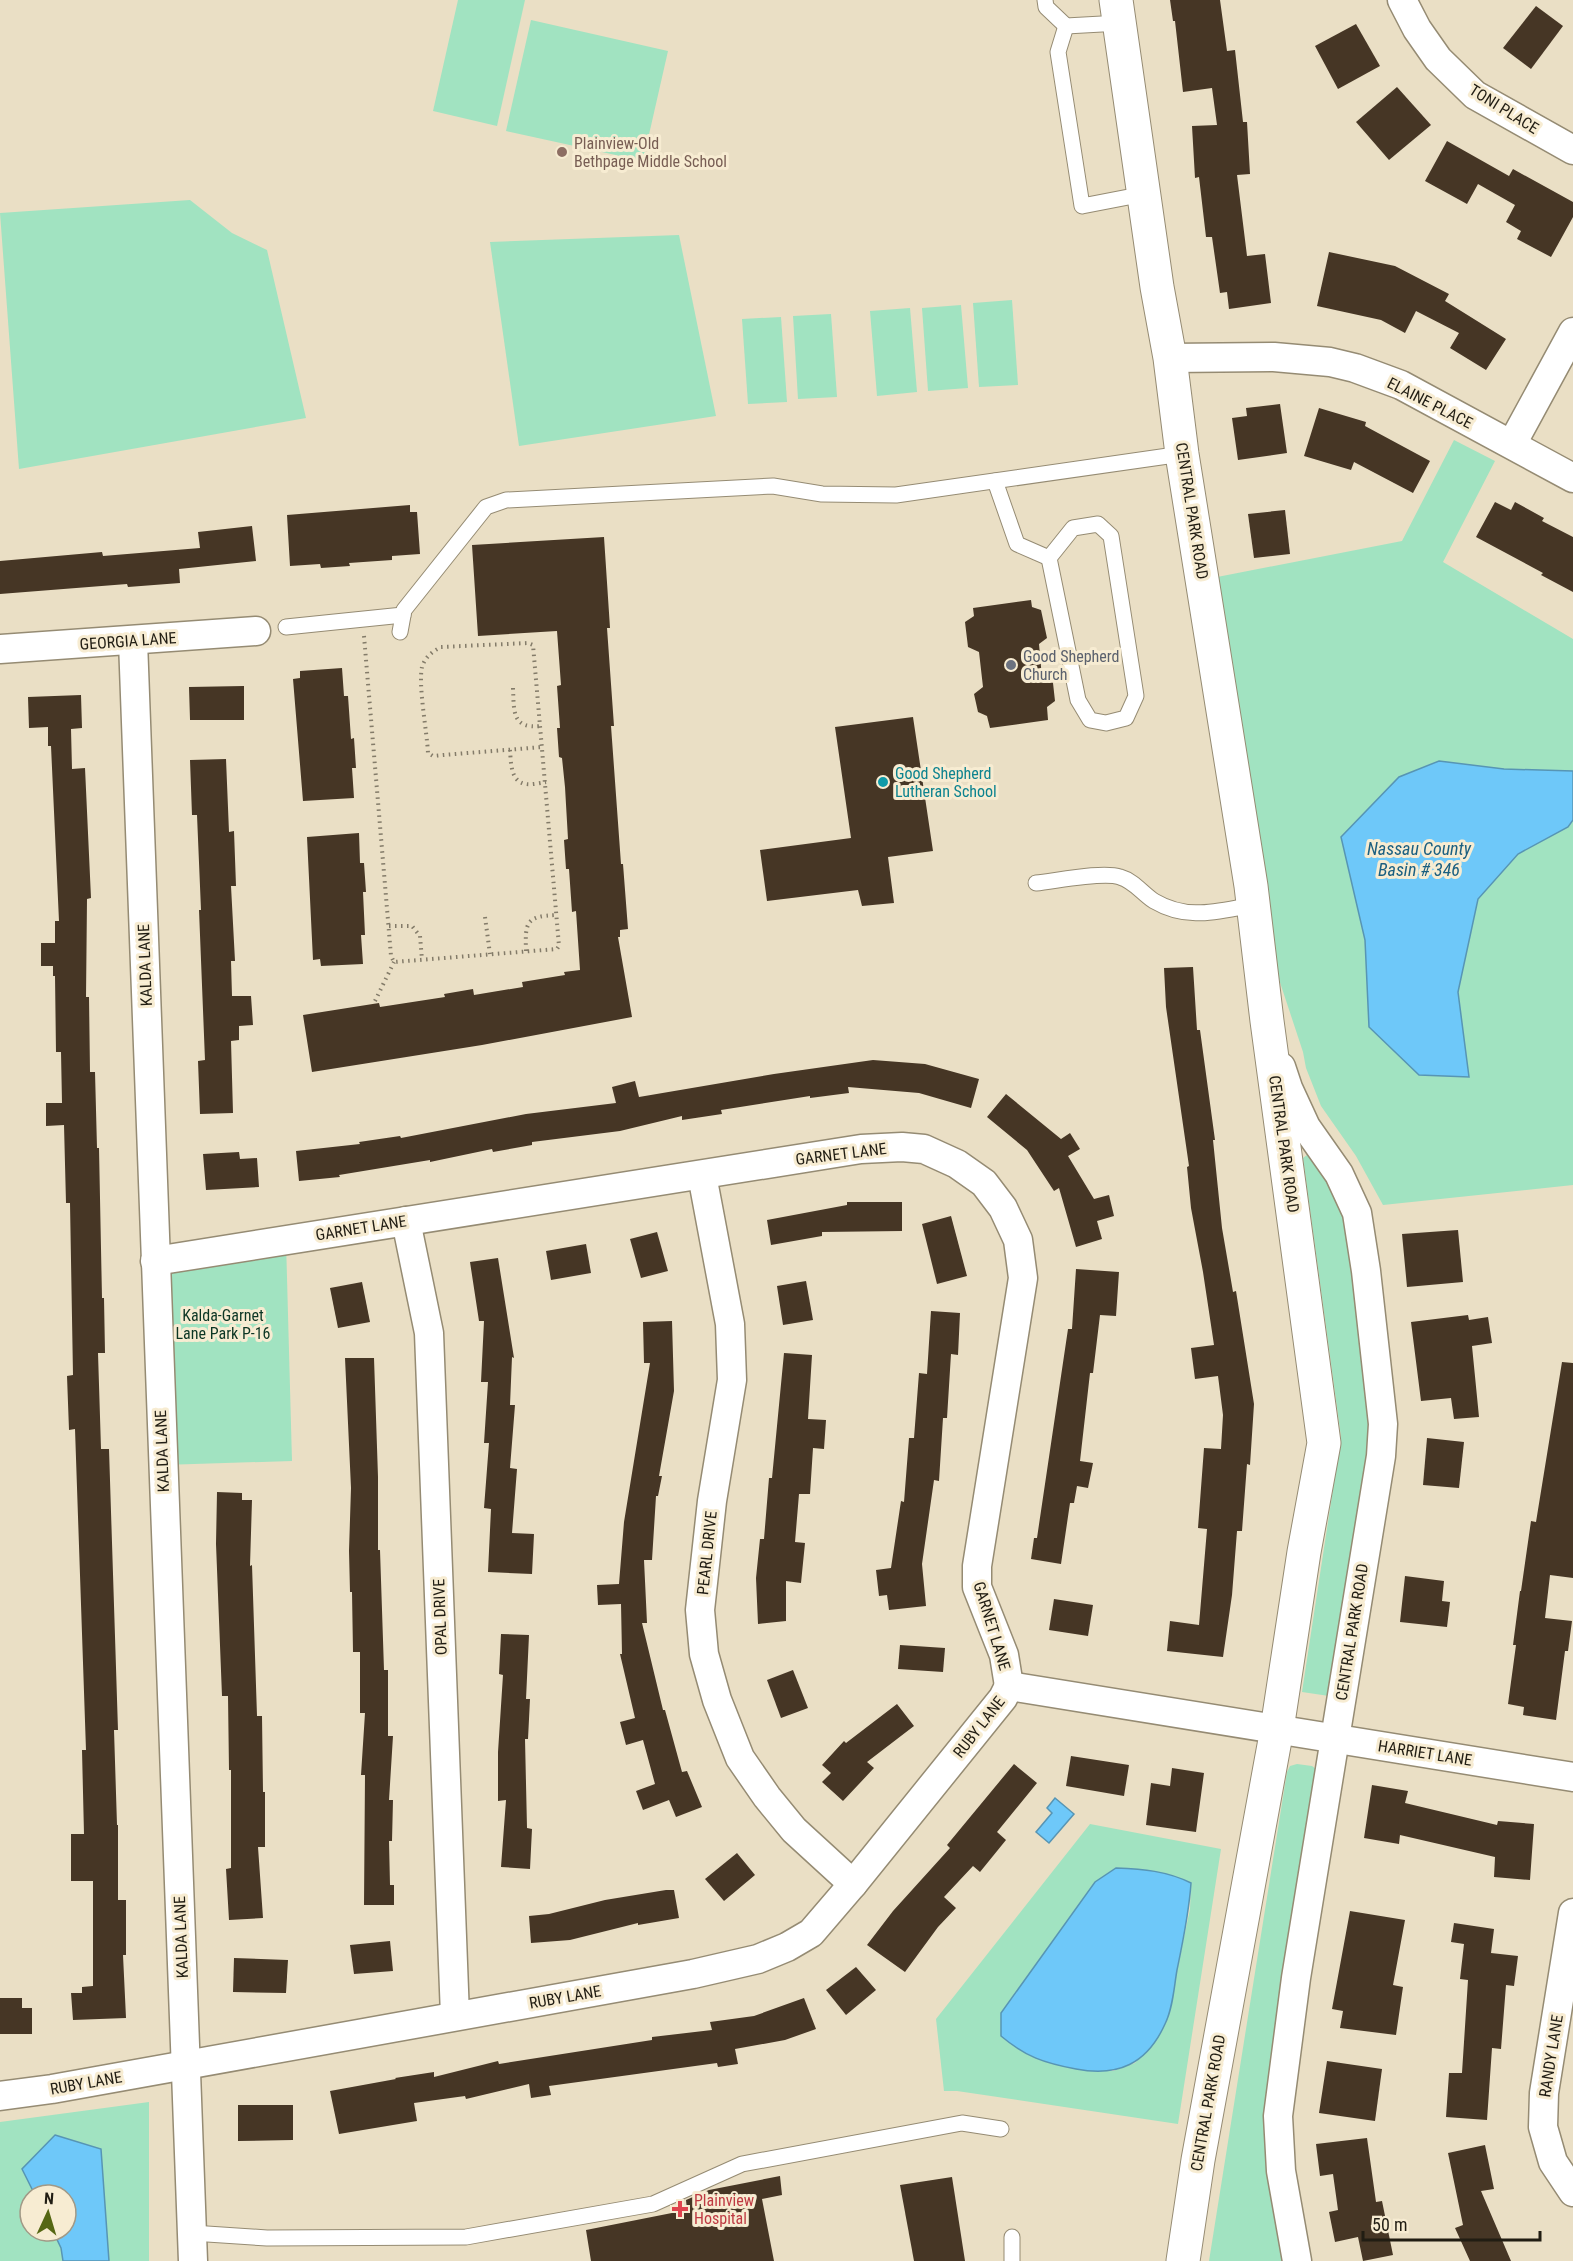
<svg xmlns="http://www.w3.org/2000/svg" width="1573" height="2261" viewBox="0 0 1573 2261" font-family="'Roboto Condensed',sans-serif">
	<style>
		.green { fill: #a1e3c1; fill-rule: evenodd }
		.water { fill: #6ec8f9; stroke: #5795b4; stroke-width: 1.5 }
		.building { fill: #463625 }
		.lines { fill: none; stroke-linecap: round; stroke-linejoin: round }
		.lane-casing { stroke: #958b73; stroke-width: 17 }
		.street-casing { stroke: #958b73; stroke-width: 31 }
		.secondary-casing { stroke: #958b73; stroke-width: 35 }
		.path { stroke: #837b69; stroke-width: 4; stroke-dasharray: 1.5 4.5; stroke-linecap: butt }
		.lane { stroke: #fff; stroke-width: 15 }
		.street { stroke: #fff; stroke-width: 28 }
		.secondary { stroke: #fff; stroke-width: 33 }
		.education-dot { fill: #8d6e63; stroke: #f7ecd2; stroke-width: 2 }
		.worship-dot { fill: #6b7280; stroke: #f7ecd2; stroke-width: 2 }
		.culture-dot { fill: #0f9aa8; stroke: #f7ecd2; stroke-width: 2 }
		.health-dot { fill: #e0444e; stroke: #f7ecd2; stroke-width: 2 }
		.labels { text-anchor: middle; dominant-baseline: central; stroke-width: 6; stroke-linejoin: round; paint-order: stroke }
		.street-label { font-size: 16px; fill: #211d13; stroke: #f7ecd2 }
		.education-label { font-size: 16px; fill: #785e54; stroke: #f7ecd2; text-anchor: start }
		.worship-label { font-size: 16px; fill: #5b616d; stroke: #f7ecd2; text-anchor: start }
		.culture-label { font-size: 16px; fill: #0d838f; stroke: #f7ecd2; text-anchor: start }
		.park-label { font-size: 16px; fill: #0c3624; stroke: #f7ecd2 }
		.health-label { font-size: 16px; fill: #be3a42; stroke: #f7ecd2; text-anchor: start }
		.water-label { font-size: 18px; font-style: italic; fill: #1b5f80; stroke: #f7ecd2 }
	</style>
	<rect width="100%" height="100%" fill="#eadfc5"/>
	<!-- green -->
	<g class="green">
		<polygon points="458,0 525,0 497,126 433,111"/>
		<polygon points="531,20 668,51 643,161 506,131"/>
		<polygon points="190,200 232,233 267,250 306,418 19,469 0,213"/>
		<polygon points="679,235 716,416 519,446 490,242"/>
		<polygon points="1012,300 1018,385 979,387 973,303"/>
		<polygon points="961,305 968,388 928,391 922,308"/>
		<polygon points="910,308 917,392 877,396 870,311"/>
		<polygon points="831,314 837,397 798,399 793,316"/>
		<polygon points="781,317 787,402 748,404 742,319"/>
		<polygon points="1454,440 1495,461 1443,562 1573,639 1573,1185 1383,1205 1356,1156 1321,1106 1306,1068 1303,1052 1267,943 1207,579 1402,541"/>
		<polygon points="1307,1155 1312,1157 1337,1191 1348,1232 1371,1430 1329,1696 1302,1692 1341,1437 1303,1158"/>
		<polygon points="286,1241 292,1461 163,1465 155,1261"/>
		<polygon points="1297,1764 1312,1766 1316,1769 1266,2111 1286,2261 1209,2261 1287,1772 1290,1766"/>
		<path d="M1090,1824L1221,1849L1178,2124L957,2091H944L936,2019ZM1116,1868L1191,1883L1190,1909L1166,2022L1135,2063L1113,2071H1085L1001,2013L1095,1882Z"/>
		<path d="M149,2102V2261H0V2122ZM30,2195H66V2231H30Z"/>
	</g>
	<!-- water -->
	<g class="water">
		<polygon points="1439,761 1504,769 1573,771 1573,820 1568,827 1518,854 1478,899 1458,992 1469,1077 1419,1075 1369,1027 1365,940 1341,837 1399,777"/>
		<polygon points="1055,1798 1074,1814 1049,1843 1036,1832 1052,1813 1047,1808"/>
		<path d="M1116,1868C1143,1869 1167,1871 1191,1883C1189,1913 1183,1941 1177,1970C1174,1987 1173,2008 1165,2024C1147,2064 1118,2077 1076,2069C1044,2063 1026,2057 1001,2036V2013L1095,1882Z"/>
		<polygon points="55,2135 101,2149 109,2261 63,2261 61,2248 53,2231 66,2231 66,2195 35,2195 22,2169"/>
	</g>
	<!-- building -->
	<g class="building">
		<polygon points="1170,0 1220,0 1227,51 1235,50 1243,122 1247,122 1250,174 1237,175 1247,256 1265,254 1271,303 1229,309 1227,292 1220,293 1212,237 1206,237 1199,177 1195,178 1192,126 1217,125 1212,88 1183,92 1175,21 1173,21"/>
		<polygon points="1536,6 1563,26 1531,69 1503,48"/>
		<polygon points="1356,24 1380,66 1338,89 1315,46"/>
		<polygon points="1397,87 1431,125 1389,160 1356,122"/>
		<polygon points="1447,141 1509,176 1513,169 1573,202 1573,217 1551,257 1517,239 1521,231 1506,222 1515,205 1478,184 1467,204 1425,181"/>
		<polygon points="1329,252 1395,266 1449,294 1445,301 1506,339 1486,370 1450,348 1459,333 1416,311 1405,333 1381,320 1317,306"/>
		<polygon points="1280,404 1287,453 1238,460 1232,418 1247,416 1246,408"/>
		<polygon points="1319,408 1366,422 1365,426 1430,461 1413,493 1354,462 1351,470 1304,456"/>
		<polygon points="1495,502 1511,510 1515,502 1544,518 1542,521 1573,537 1573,592 1541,575 1543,573 1476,537"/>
		<polygon points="410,505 410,512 417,512 420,554 392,556 392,560 349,563 350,566 321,568 320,564 290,566 287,515"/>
		<polygon points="1285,510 1290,554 1254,558 1248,514"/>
		<polygon points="252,526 256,561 179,569 180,583 128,587 127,584 0,594 0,561 102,552 103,556 200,548 198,532"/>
		<polygon points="604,537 610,628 607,628 614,726 611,726 621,864 623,864 628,929 620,930 620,937 618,937 632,1017 482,1045 312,1072 303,1015 379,1003 380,1007 445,997 444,994 473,989 474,995 523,987 522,982 565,975 564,972 580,970 576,911 572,912 569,869 566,869 564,840 568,839 565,787 562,758 559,757 557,728 560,728 557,686 561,685 557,631 478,636 472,545"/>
		<polygon points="1031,600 1032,607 1041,610 1047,638 1039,644 1042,678 1053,683 1055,701 1047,707 1048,720 990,728 987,716 978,712 974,694 983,687 979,652 968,647 965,622 974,616 973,608"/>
		<polygon points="342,668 344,696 348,696 351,739 354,738 356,768 352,768 354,798 303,801 293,679 300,678 300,671"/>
		<polygon points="244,686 244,720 190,720 189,687"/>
		<polygon points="81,695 82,728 71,729 72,769 85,768 91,898 87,899 86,997 89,997 90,1072 95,1072 97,1148 99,1148 102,1298 104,1298 105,1353 98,1353 101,1449 109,1449 118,1730 114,1730 117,1825 118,1825 118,1900 126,1900 126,1955 123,1955 126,2018 73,2020 71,1993 82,1993 82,1987 93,1986 93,1881 71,1881 71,1834 84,1834 82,1750 86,1750 75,1429 69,1430 67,1376 73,1375 70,1203 66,1203 64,1125 46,1126 46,1103 62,1103 61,1052 56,1052 55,976 53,976 53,966 41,966 41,943 55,943 55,921 59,921 51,746 48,746 48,727 29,728 28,697"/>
		<polygon points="913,717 933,851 888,857 894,903 862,906 858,890 767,901 760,850 851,838 835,727"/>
		<polygon points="226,759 229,832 234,831 236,886 231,886 235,961 231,961 232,996 251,996 253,1025 239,1026 239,1040 231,1041 233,1113 200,1114 198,1061 205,1060 199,910 201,910 197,815 192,815 190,760"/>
		<polygon points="359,833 360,863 364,863 366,892 363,892 365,935 361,935 363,964 321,966 320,959 313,960 307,837"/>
		<polygon points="1193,967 1197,1030 1200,1030 1215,1140 1213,1140 1222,1228 1233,1292 1236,1291 1254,1404 1250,1465 1247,1464 1242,1531 1237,1531 1232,1595 1223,1657 1167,1651 1170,1621 1199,1625 1207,1529 1198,1528 1204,1448 1221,1449 1223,1415 1218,1376 1195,1379 1191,1348 1214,1345 1203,1272 1191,1208 1187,1167 1189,1166 1166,1007 1164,968"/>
		<polygon points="873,1060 925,1064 979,1079 971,1108 919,1093 848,1087 849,1093 810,1098 810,1096 721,1110 722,1114 682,1120 682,1116 620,1131 532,1142 532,1145 493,1152 492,1149 430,1162 430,1160 339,1175 340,1177 299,1181 296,1151 360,1144 359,1142 400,1136 401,1138 526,1114 616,1103 612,1087 635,1081 639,1097 774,1074"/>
		<polygon points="1006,1094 1061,1139 1070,1133 1080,1149 1068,1156 1094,1199 1109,1195 1114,1216 1097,1221 1102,1239 1076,1247 1059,1188 1054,1191 1027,1150 987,1117"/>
		<polygon points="239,1152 240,1159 257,1158 259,1187 206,1190 203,1154"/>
		<polygon points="847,1202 902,1202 902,1231 822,1232 822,1236 771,1245 767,1220 847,1205"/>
		<polygon points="951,1216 967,1276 937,1284 922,1224"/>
		<polygon points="1458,1230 1463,1282 1407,1287 1402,1234"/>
		<polygon points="657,1232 668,1271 641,1278 630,1239"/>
		<polygon points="586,1244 591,1273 551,1280 546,1251"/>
		<polygon points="498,1258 514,1358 512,1357 510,1405 515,1405 510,1468 517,1469 512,1533 534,1534 532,1574 488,1572 491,1509 484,1508 489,1443 484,1443 488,1382 481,1382 484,1321 479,1321 470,1262"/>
		<polygon points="1076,1269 1119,1272 1116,1316 1100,1315 1093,1373 1090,1373 1080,1461 1093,1463 1088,1488 1077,1486 1074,1503 1070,1503 1061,1564 1031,1559 1034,1538 1037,1538 1068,1329 1072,1329"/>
		<polygon points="806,1281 813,1320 783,1325 777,1286"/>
		<polygon points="362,1282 370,1322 338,1328 330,1288"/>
		<polygon points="931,1311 960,1313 958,1355 951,1354 947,1418 943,1418 939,1481 934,1480 922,1564 926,1606 889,1610 887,1595 879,1596 876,1570 891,1568 901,1501 904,1502 909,1438 914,1438 919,1373 927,1374"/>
		<polygon points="1468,1315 1469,1320 1488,1317 1492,1343 1472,1346 1479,1417 1454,1419 1451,1398 1421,1401 1411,1322"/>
		<polygon points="672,1321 674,1391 659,1476 662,1476 658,1496 656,1496 652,1560 644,1560 647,1623 642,1623 663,1710 665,1710 682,1772 687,1771 702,1807 676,1817 669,1800 643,1810 636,1791 655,1784 643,1740 626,1745 620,1722 635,1718 620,1654 622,1654 621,1604 598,1605 597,1585 619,1584 624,1522 650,1363 644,1363 643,1322"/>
		<polygon points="784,1353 812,1355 808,1419 826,1420 824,1449 813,1448 810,1494 799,1494 795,1542 805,1543 801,1583 786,1581 786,1621 758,1624 756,1578 760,1539 764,1539 769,1478 772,1478"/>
		<polygon points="345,1358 374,1358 378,1477 378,1550 380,1550 384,1670 388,1670 388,1736 393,1736 389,1800 393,1800 392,1841 389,1841 390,1885 394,1885 394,1905 364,1905 365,1775 361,1775 365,1713 360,1713 360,1652 353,1652 352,1592 350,1592 349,1551 351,1488"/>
		<polygon points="1562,1362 1573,1363 1573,1578 1550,1575 1545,1618 1572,1621 1568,1651 1565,1651 1556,1720 1523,1715 1524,1707 1508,1704 1516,1645 1513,1645 1520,1591 1521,1591 1531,1521 1536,1522"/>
		<polygon points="1427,1438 1464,1442 1459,1488 1423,1485"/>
		<polygon points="217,1492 242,1493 242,1500 252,1500 250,1566 252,1565 257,1716 262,1716 263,1792 265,1792 265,1847 258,1847 263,1918 229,1920 226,1869 231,1868 231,1770 229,1770 228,1696 222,1696 216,1544"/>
		<polygon points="1405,1576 1444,1581 1442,1601 1450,1602 1447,1627 1400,1622"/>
		<polygon points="1054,1599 1093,1605 1088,1636 1049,1630"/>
		<polygon points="501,1634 529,1635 526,1699 530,1699 528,1739 525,1739 527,1828 532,1829 530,1869 501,1867 506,1800 498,1801 498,1752 503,1675 499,1674"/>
		<polygon points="900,1645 945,1648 943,1672 898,1669"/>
		<polygon points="793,1670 808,1708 781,1718 767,1680"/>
		<polygon points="897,1704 914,1726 867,1762 874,1768 843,1801 822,1782 831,1773 822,1765 844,1741 846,1743"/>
		<polygon points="1071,1756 1129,1765 1124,1796 1066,1786"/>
		<polygon points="1014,1764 1037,1783 997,1832 1006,1840 980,1872 973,1866 944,1897 956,1908 938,1927 905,1972 867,1945 893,1911 950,1848 947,1845"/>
		<polygon points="1172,1768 1204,1773 1196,1832 1146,1825 1151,1783 1170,1786"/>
		<polygon points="1372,1785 1408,1791 1405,1803 1497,1825 1498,1821 1534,1824 1530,1880 1494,1877 1495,1857 1400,1835 1399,1844 1364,1838"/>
		<polygon points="737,1853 755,1875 724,1901 705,1879"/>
		<polygon points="666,1890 674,1890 679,1918 638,1925 638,1923 570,1940 531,1943 529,1916 549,1914 605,1900"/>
		<polygon points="1350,1911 1405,1920 1393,1985 1403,1987 1396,2035 1340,2028 1343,2011 1332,2009"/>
		<polygon points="1454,1923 1494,1929 1491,1953 1518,1956 1514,1986 1506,1985 1501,2049 1492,2048 1487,2120 1446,2117 1449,2073 1462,2073 1468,1980 1460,1979 1464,1944 1451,1942"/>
		<polygon points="390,1941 393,1971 354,1974 350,1945"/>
		<polygon points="234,1958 288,1960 286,1993 233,1992"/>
		<polygon points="856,1967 876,1990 846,2015 826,1990"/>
		<polygon points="0,1998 22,1998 22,2008 32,2008 32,2034 0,2034"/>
		<polygon points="804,1998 816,2029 785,2040 735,2049 738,2064 718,2067 717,2063 549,2086 551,2095 531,2098 529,2084 466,2099 465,2096 414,2103 417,2121 339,2134 330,2091 396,2079 395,2078 434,2072 434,2077 498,2061 499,2064 652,2040 652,2037 712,2030 710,2022 754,2016"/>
		<polygon points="1327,2061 1382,2069 1375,2121 1319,2113"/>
		<polygon points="238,2105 293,2105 293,2140 238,2141"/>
		<polygon points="1367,2138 1376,2202 1382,2201 1393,2255 1363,2261 1358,2237 1335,2242 1329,2212 1338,2210 1333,2174 1320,2176 1316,2144"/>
		<polygon points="1485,2145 1494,2189 1481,2191 1511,2261 1470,2261 1455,2228 1463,2225 1448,2153"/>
		<polygon points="780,2176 782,2195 762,2199 774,2261 591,2261 586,2230 687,2210 686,2200 709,2190"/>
		<polygon points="952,2177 965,2261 914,2261 900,2185"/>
	</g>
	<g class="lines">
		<!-- lane casing -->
		<g class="lane-casing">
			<g id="lane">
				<polyline points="1045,0 1046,7 1066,26 1120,23"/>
				<polyline points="1066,26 1058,52 1082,206 1144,194"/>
				<polyline points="995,481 1017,544 1049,558"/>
				<polygon points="1098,524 1111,536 1136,696 1126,718 1106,723 1090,720 1078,700 1049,558 1073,528"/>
				<polyline points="286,627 403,615"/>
				<polyline points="400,632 404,610 486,507 506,500 773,486 822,494 896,495 1182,454"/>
				<path d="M1036,883C1056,881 1103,871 1120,877C1134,881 1142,893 1154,901C1188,921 1217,911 1253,905"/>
				<polyline points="192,2233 267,2238 466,2237 653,2204 742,2164 962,2123 1001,2129"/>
				<polyline points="1012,2261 1012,2237"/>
			</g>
		</g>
		<!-- street casing -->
		<g class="street-casing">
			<g id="street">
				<polyline points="1402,0 1417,29 1438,59 1475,95 1573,150"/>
				<polyline points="1170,358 1274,357 1330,362 1355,368 1401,385 1573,478"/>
				<polyline points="1512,444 1573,332"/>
				<polyline points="133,641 193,2261"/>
				<polyline points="0,649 256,631"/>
				<polyline points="1281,1067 1288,1088 1306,1127 1339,1174 1357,1213 1366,1271 1383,1424 1381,1456 1296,1978 1278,2116 1281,2171 1297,2261"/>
				<polyline points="702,1175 730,1324 732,1380 712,1501 700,1610 704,1654 717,1700 740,1758 767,1797 794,1830 853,1884"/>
				<polyline points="406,1221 429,1333 455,2016"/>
				<polyline points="155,1261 861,1149 902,1147 924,1149 957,1164 984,1183 1003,1208 1018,1240 1023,1278 977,1566 977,1587 1004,1655 1009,1686"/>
				<polyline points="1009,1686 1573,1777"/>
				<polyline points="1573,1913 1544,2093 1543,2127 1553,2162 1573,2192"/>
				<polyline points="0,2096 52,2089 693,1974 758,1959 787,1947 811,1933 853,1884 1003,1698 1009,1686"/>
			</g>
		</g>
		<!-- secondary casing -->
		<g class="secondary-casing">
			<polyline id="secondary" points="1116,0 1157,287 1170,358 1182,454 1251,886 1267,1021 1324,1443 1304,1552 1277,1729 1198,2160 1183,2261"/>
		</g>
		<!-- path -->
		<g class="path">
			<path d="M364,636L391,956L394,962L557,949L559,946L533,645L528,643L441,647C433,651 425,657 422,667C418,685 427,732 428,753L433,756L443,755L543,747"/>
			<path d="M513,688C514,712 512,729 541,726"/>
			<path d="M510,750C511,761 510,782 526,784C531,785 540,783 546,782"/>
			<polyline points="485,917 490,954"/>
			<polyline points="389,926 412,926 420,936 422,960"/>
			<path d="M526,951C525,922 526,916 557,915"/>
			<polyline points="375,1001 394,962"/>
		</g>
		<!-- lane -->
		<use href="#lane" class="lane"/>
		<!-- street -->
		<use href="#street" class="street"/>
		<!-- secondary -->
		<use href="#secondary" class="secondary"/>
	</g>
	<!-- markers -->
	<circle class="education-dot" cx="562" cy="152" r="6"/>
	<circle class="worship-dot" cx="1011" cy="665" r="6"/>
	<circle class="culture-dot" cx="883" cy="782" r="6"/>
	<path class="health-dot" d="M677 2200h6v6h6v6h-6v6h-6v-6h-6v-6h6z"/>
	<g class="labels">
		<!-- street labels -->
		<g class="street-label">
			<text transform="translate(1504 109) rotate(32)">TONI PLACE</text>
			<text transform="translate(1430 403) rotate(27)">ELAINE PLACE</text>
			<text transform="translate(1192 511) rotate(81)">CENTRAL PARK ROAD</text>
			<text transform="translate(128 641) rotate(-4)">GEORGIA LANE</text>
			<text transform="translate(145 965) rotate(-92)">KALDA LANE</text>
			<text transform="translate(1284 1144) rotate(82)">CENTRAL PARK ROAD</text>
			<text transform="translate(841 1154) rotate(-7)">GARNET LANE</text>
			<text transform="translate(361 1228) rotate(-9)">GARNET LANE</text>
			<text transform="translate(162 1451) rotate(-92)">KALDA LANE</text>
			<text transform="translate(707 1553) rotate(-84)">PEARL DRIVE</text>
			<text transform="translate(440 1617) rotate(-92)">OPAL DRIVE</text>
			<text transform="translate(992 1626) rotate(73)">GARNET LANE</text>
			<text transform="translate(1352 1632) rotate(-81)">CENTRAL PARK ROAD</text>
			<text transform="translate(979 1727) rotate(-52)">RUBY LANE</text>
			<text transform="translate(1425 1753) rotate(9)">HARRIET LANE</text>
			<text transform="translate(181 1937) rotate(-92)">KALDA LANE</text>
			<text transform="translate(565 1997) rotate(-10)">RUBY LANE</text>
			<text transform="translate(1551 2056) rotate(-81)">RANDY LANE</text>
			<text transform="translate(86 2083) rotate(-10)">RUBY LANE</text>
			<text transform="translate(1208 2103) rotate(-80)">CENTRAL PARK ROAD</text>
		</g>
		<!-- education labels -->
		<g class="education-label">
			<text x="574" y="143">Plainview-Old<tspan x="574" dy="18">Bethpage Middle School</tspan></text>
		</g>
		<!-- worship labels -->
		<g class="worship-label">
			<text x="1023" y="656">Good Shepherd<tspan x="1023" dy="18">Church</tspan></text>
		</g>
		<!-- culture labels -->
		<g class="culture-label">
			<text x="895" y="773">Good Shepherd<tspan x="895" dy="18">Lutheran School</tspan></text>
		</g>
		<!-- park labels -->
		<g class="park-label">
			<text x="223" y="1315">Kalda-Garnet<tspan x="223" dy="18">Lane Park P-16</tspan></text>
		</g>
		<!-- health labels -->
		<g class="health-label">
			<text x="694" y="2200">Plainview<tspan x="694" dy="18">Hospital</tspan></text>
		</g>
		<!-- water labels -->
		<g class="water-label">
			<text x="1419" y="848">Nassau County<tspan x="1419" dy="21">Basin # 346</tspan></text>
		</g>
	</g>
	<!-- north arrow -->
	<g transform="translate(48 2213) rotate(4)"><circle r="28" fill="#f7ecd2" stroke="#a19986" stroke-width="1.5"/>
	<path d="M0-4.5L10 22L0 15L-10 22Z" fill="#556713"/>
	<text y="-9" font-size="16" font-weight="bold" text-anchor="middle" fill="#211d13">N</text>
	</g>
	<!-- scale -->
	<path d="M1363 2231v9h177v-9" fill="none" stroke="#211d13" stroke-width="3"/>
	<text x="1372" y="2231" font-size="18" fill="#211d13" stroke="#f7ecd2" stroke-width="4.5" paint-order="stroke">50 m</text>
</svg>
